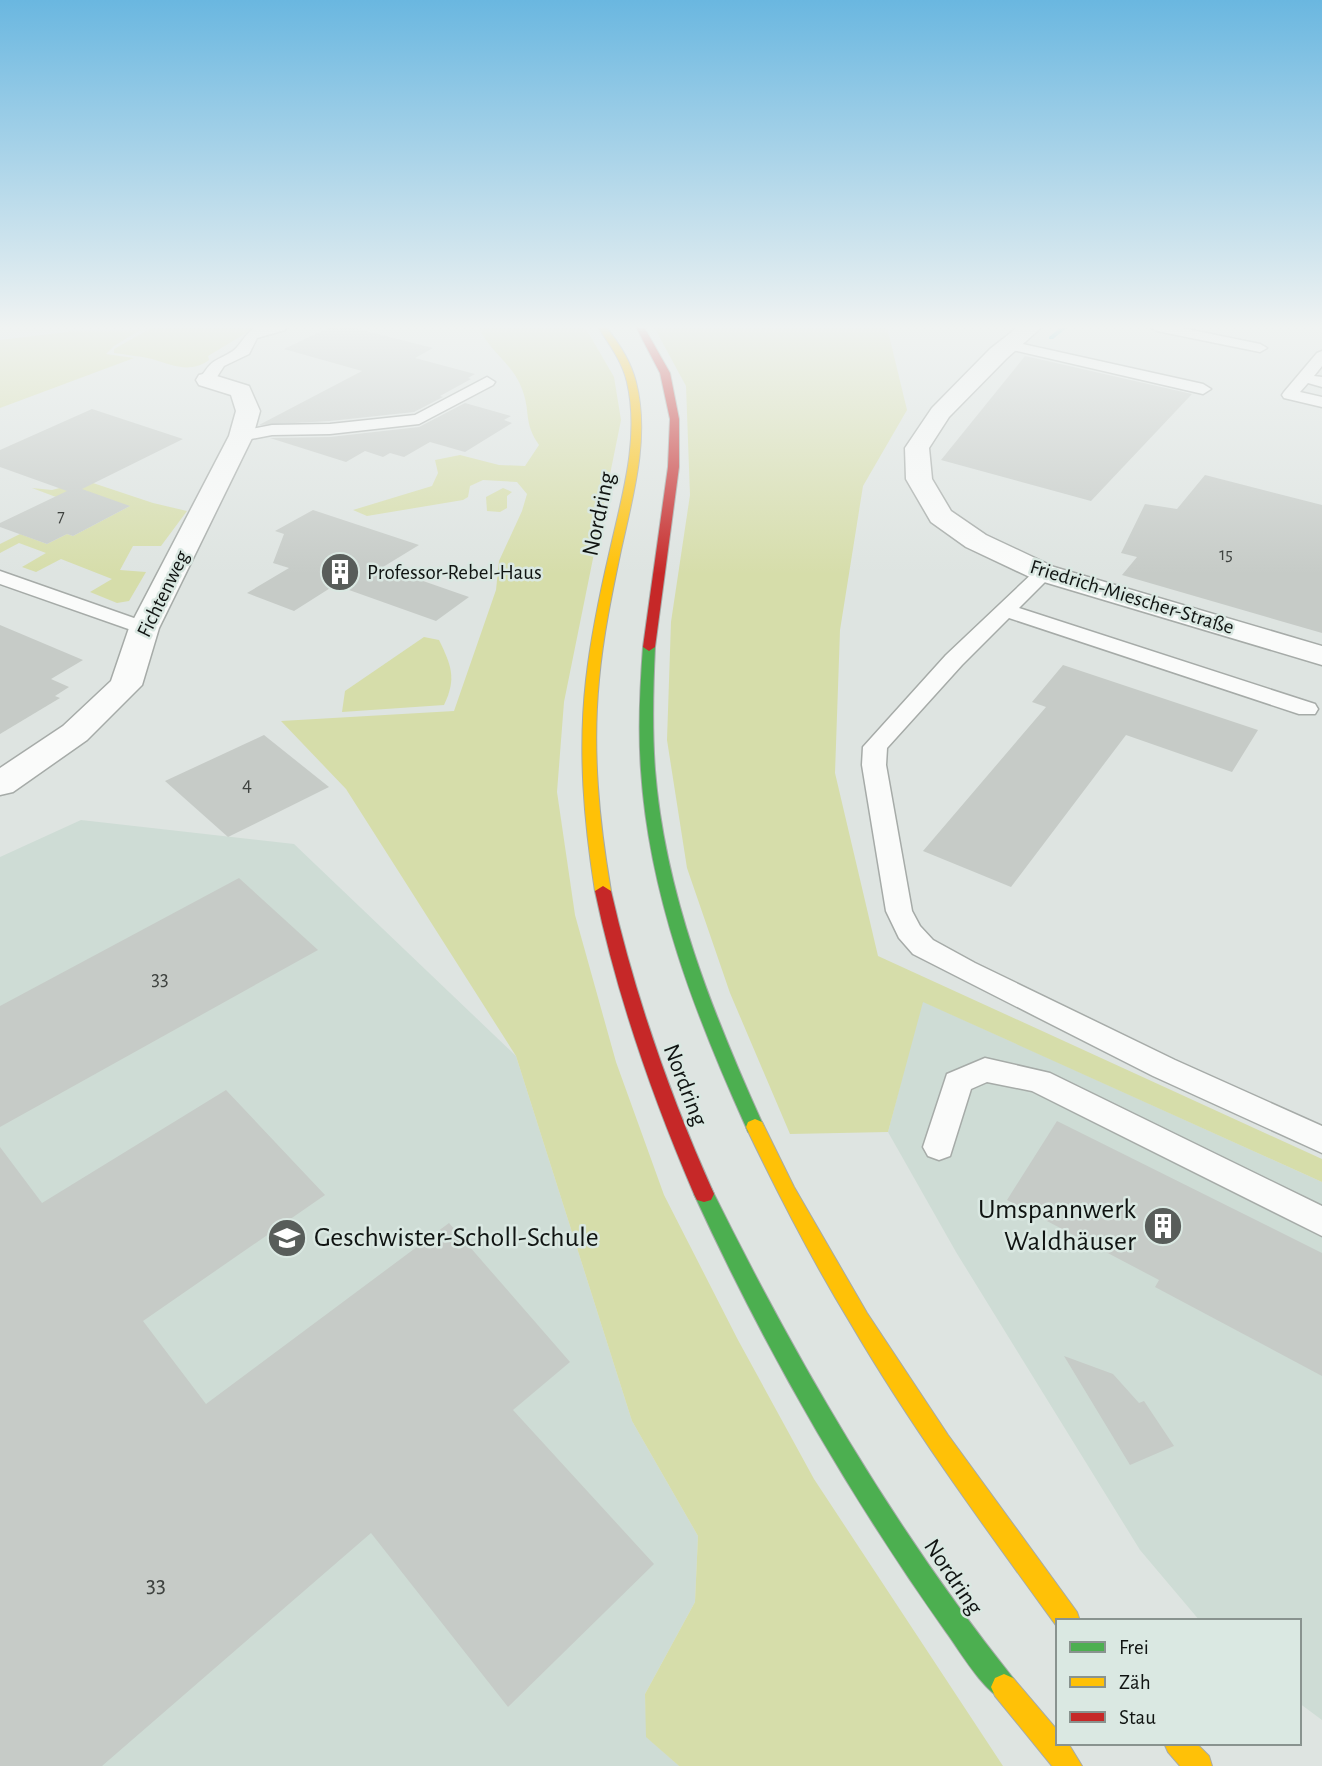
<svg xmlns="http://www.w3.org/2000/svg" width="1322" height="1766" viewBox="0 0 1322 1766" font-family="'Alegreya Sans',sans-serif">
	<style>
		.built { fill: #cedcd5 }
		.green { fill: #d6ddaa }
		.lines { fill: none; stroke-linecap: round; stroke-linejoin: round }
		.stream { fill: #4dbcd4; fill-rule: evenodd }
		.building { fill: #c6cbc7 }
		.lane-casing { stroke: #a6aba8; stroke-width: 3 }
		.street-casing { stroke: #a6aba8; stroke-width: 3 }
		.fast-casing { stroke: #a6aba8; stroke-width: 2 }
		.slow-casing { stroke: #a6aba8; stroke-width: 2 }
		.jam-casing { stroke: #a6aba8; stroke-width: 2 }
		.lane { fill: #fafbfa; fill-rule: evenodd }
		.street { fill: #fafbfa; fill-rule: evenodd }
		.fast { fill: #4caf50; fill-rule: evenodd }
		.slow { fill: #ffc107; fill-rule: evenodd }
		.jam { fill: #c62828; fill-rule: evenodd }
		.labels { text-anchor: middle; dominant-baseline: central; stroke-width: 5; stroke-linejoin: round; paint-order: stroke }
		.far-number-label { font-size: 18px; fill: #3e423f }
		.far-poi-label { font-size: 21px; fill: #101412; stroke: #dae8e2; text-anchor: start }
		.far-street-label { font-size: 21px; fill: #101412; stroke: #dae8e2 }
		.number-label { font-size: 21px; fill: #3e423f }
		.street-label { font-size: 24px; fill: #101412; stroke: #dae8e2 }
		.near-number-label { font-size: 24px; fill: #3e423f }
		.near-poi-label { font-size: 28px; fill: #101412; stroke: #dae8e2; text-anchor: end }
	</style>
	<rect width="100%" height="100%" fill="#dee4e1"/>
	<!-- built -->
	<g class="built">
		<polygon points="81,820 294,844 516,1056 632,1421 698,1536 695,1602 645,1694 647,1737 679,1766 0,1766 0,857"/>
		<polygon points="922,1001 1322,1182 1322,1720 1299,1703 1299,1621 1200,1621 1140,1550 956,1252 888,1132"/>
	</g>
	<!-- green -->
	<g class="green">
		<path d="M153,327H256L208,356L209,360C190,374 172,365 152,359C140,356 126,355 114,353V349Z"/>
		<path d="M479,327H585L614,377L621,420L564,702L557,792L575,915L616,1062L664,1195L738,1340L814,1479L1003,1766H679L646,1737L645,1694L695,1602L698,1536L632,1421L516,1056L346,789L281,721L454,711L496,590L499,561L522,511L527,494L517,482L483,480L470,486L468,497L463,500L367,516L353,510L432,486L438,473L435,460L460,455L499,465L525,466L539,445C523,422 531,412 522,389C512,362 489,352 479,327Z"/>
		<polygon points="654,327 887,327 907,410 863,486 840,630 835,773 878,956 1322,1159 1322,1182 923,1002 888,1132 790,1134 730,993 687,868 667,740 671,622 690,495 686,386"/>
		<polygon points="140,330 114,346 106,354 134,358 0,408 0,340 75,331"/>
		<polygon points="87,481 153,503 187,511 161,546 133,546 120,570 146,572 129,601 117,603 90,592 112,579 61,559 36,572 22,567 46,553 19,543 0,553 0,544 20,534 47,544 67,534 73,536 130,506 64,500 32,488 52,490"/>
		<polygon points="503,488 512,492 507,496 507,508 500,512 487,511 486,497"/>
		<path d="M424,637L439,640C451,665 457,678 444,705L342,712L345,691Z"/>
	</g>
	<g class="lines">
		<!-- stream -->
		<polygon class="stream" points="1061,327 1068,327 1053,339 1049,339 1049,337"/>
	</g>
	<!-- building -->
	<g class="building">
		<polygon points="330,327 338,329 350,327 433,348 415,358 475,374 468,378 471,379 440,396 443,397 414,412 330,421 259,425 362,371 284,349"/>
		<polygon points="1025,356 1192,394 1091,501 941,460"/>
		<polygon points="465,403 511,416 504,420 512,423 465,452 430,442 404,457 390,453 383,457 365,451 346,462 270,438 330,437 419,427"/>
		<polygon points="92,409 183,439 82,489 130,506 73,536 67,534 47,544 0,527 0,523 67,491 0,467 0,450"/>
		<polygon points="1205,475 1322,505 1322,633 1122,575 1137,557 1121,553 1145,504 1177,509"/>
		<polygon points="313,510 419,545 383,567 469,597 436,621 335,585 294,611 247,593 289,568 273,563 284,534 275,531"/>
		<polygon points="0,625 83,660 51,679 69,687 55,696 60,698 0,734"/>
		<polygon points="1063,665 1258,730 1232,772 1126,735 1011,887 923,851 1046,707 1032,702"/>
		<polygon points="264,735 329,787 228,837 165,781"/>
		<polygon points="239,878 318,950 0,1127 0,1006"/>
		<polygon points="226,1090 325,1195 143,1321 206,1404 449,1223 570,1362 513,1410 654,1564 508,1707 371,1533 102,1766 0,1766 0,1147 42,1203"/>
		<polygon points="1057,1121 1322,1253 1322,1376 1155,1287 1159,1280 1007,1200"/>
		<polygon points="1064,1356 1113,1374 1139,1403 1144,1401 1174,1446 1130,1465"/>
	</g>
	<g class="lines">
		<!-- lane casing -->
		<g class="lane-casing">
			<g id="lane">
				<path d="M256,327H287L285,330L257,338L249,354L224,366L213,383H201L199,380C214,357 212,364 233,351C241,345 245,333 256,327Z"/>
				<polygon points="1150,327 1177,327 1260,344 1267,348 1260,352 1157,331"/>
				<polygon points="1009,341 1203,384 1211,389 1203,394 1004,348 1002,345 1004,342"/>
				<polygon points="1322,351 1322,366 1314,376 1322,377 1322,387 1308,383 1300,392 1322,397 1322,407 1284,398 1282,395 1284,392 1317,353"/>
				<polygon points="487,377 495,382 493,385 419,424 330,434 272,435 241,441 233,436 235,432 272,425 330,424 415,415"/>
				<polygon points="1044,567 1054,573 1019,608 1315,704 1318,709 1315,714 1299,714 1009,618 962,665 887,748 886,765 912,911 920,926 933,940 975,963 1175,1060 1322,1126 1322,1153 1153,1076 913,954 899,938 886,911 862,765 863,747 946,655 1037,569"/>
				<polygon points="0,571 151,624 154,628 151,632 137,632 0,584"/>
				<polygon points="985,1058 1050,1073 1322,1206 1322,1236 1032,1091 987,1082 971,1089 950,1156 939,1160 928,1156 923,1147 947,1074"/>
			</g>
		</g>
		<!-- street casing -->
		<g class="street-casing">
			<g id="street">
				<polygon points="1018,327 1042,327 1006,359 949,417 929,448 932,479 951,511 986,535 1054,567 1322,646 1322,665 1034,579 966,547 931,522 906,479 905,448 932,408 990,349"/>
				<polygon points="207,373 249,386 260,411 253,436 159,628 142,685 87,740 13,792 0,795 0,768 63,726 111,681 129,628 229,436 236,411 231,395 199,385 196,380 199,375"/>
			</g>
		</g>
		<!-- fast casing -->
		<g class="fast-casing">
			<g id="fast">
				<path d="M649,643L655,647C653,688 652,729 655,770C665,895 713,1014 764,1127L762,1132L755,1135L748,1132L746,1127C695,1014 649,895 641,770C638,729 640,688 643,647Z"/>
				<path d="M704,1186L711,1188C796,1360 893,1528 1013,1678L1017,1687L1013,1696L1004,1700C983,1691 960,1651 946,1632C849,1495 764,1347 694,1194L697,1188Z"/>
			</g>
		</g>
		<!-- slow casing -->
		<g class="slow-casing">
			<g id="slow">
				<path d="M598,327H606C619,343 631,362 636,382C650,437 633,496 621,550C612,593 603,636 599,680C592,751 599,821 611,891L603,896L595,891C584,821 578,751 586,680C591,636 600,593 610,550C622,496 640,438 627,382C622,361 609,344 598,327Z"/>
				<path d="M755,1119L762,1122L794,1187L867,1313L948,1435L1077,1612L1080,1621H1058V1628C986,1529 913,1430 851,1324C812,1260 778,1194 746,1127L748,1122Z"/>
				<polygon points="1004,1674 1013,1678 1058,1731 1058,1743 1068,1743 1082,1766 1052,1766 995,1696 991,1687 995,1678"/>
				<polygon points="1164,1743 1196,1743 1209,1756 1212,1766 1180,1766 1168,1752"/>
			</g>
		</g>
		<!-- jam casing -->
		<g class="jam-casing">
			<g id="jam">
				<polygon points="636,327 644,327 670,373 679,419 679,467 655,647 649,651 643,647 668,467 670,419 660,373"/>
				<path d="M603,886L611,891C635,996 670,1096 714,1194L711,1200L704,1202L697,1200L694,1194C652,1096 617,996 595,891Z"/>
			</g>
		</g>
		<!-- lane -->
		<use href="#lane" class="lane"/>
		<!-- street -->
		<use href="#street" class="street"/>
		<!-- fast -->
		<use href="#fast" class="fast"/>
		<!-- slow -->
		<use href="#slow" class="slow"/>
		<!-- jam -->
		<use href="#jam" class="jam"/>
	</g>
	<!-- sky -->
	<linearGradient id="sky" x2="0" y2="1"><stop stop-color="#6ab7e0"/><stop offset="0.57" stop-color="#f0f3f2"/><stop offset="1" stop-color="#f0f3f2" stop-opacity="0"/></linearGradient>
	<rect width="1322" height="574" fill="url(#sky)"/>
	<!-- icons -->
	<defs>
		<g id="building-disc" transform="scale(2.0125)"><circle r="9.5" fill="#585d5a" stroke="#dae8e2"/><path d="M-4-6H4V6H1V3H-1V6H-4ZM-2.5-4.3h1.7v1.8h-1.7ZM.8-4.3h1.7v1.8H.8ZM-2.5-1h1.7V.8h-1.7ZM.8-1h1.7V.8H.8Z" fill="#fff"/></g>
		<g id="school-disc" transform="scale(2.0125)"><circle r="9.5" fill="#585d5a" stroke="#dae8e2"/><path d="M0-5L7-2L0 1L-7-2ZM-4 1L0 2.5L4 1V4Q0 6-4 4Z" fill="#fff"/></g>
	</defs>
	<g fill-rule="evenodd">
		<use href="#building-disc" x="340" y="572"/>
		<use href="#building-disc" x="1163" y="1226"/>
		<use href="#school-disc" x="287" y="1238"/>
	</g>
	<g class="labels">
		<!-- far-number labels -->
		<g class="far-number-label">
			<text x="61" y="517">7</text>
			<text x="1226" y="555">15</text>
		</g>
		<!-- far-poi labels -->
		<g class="far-poi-label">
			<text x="367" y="572">Professor-Rebel-Haus</text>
		</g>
		<!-- far-street labels -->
		<g class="far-street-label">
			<text transform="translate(163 594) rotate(-64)">Fichtenweg</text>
			<text transform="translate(1132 597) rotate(17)">Friedrich-Miescher-Straße</text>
		</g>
		<!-- number labels -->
		<g class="number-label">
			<text x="247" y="784">4</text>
			<text x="160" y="978">33</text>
		</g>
		<!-- street labels -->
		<g class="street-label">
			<text transform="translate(599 514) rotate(-78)">Nordring</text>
			<text transform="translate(685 1085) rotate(69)">Nordring</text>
			<text transform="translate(953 1577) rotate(56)">Nordring</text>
		</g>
		<!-- near-number labels -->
		<g class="near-number-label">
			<text x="156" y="1585">33</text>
		</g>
		<!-- near-poi labels -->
		<g class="near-poi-label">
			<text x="1136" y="1210">Umspannwerk<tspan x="1136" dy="32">Waldhäuser</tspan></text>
			<text x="314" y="1238" text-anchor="start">Geschwister-Scholl-Schule</text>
		</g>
	</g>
	<!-- legend -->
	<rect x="1056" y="1619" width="245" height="126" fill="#dae8e2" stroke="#89938f" stroke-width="2"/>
	<rect x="1070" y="1642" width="35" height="10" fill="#4caf50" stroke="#89938f" stroke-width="2"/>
	<text x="1119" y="1654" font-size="21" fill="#101412">Frei</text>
	<rect x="1070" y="1677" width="35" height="10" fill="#ffc107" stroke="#89938f" stroke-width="2"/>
	<text x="1119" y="1689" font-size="21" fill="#101412">Zäh</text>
	<rect x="1070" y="1712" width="35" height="10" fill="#c62828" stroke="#89938f" stroke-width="2"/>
	<text x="1119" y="1724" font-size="21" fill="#101412">Stau</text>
</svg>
